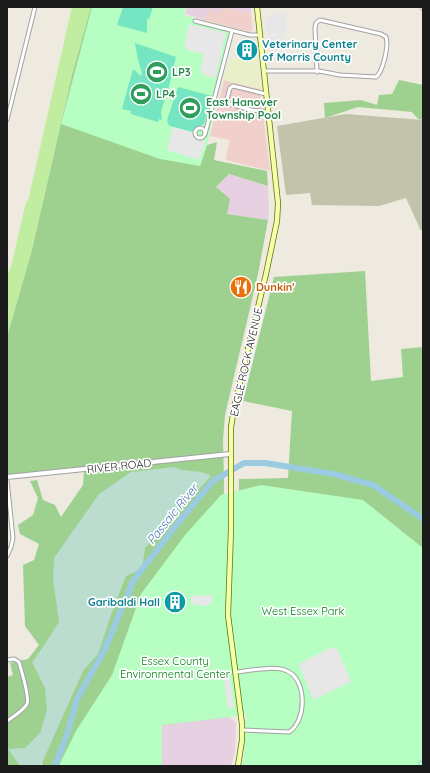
<svg xmlns="http://www.w3.org/2000/svg" width="430" height="773" viewBox="0 0 430 773" font-family="Quicksand,sans-serif">
	<style>
		.commercial { fill: #f1d0cc }
		.industrial { fill: #e7d0e1 }
		.construction { fill: #c1c3aa }
		.farmland { fill: #e9efc8 }
		.grass { fill: #c0ed9f }
		.forest { fill: #9ed190 }
		.wetland { fill: #baddd0 }
		.park { fill: #b6fec1 }
		.pitch { fill: #75e5c2 }
		.parking { fill: #e7e7e7 }
		.lines { fill: none; stroke-linecap: round; stroke-linejoin: round }
		.stream { stroke: #9bcbe0; stroke-width: 1 }
		.river { stroke: #9bcbe0; stroke-width: 6 }
		.minor-casing { stroke: #a2a2a2; stroke-width: 5 }
		.tertiary-casing { stroke: #a2a2a2; stroke-width: 6 }
		.secondary-casing { stroke: #5e7400; stroke-width: 6 }
		.minor { stroke: #fff; stroke-width: 3 }
		.tertiary { stroke: #fff; stroke-width: 4 }
		.secondary { stroke: #f4ffac; stroke-width: 4.5 }
		.labels { text-anchor: middle; dominant-baseline: central; stroke-width: 3.5; stroke-linejoin: round; paint-order: stroke }
		.culture-label { font-size: 11px; font-weight: bold; fill: #0d838f; stroke: #fff; text-anchor: start }
		.leisure-label { font-size: 11px; font-weight: bold; fill: #27864d; stroke: #fff; text-anchor: start }
		.food-label { font-size: 11px; font-weight: bold; fill: #c56008; stroke: #fff; text-anchor: start }
		.street-label { font-size: 11px; fill: #1b1b1b; stroke: #fff }
		.park-label { font-size: 11px; fill: #027f16; stroke: #fff }
		.water-label { font-size: 12px; font-style: italic; fill: #4170b1; stroke: #fff }
	</style>
	<rect width="100%" height="100%" fill="#eeeadf"/>
	<!-- commercial -->
	<g class="commercial">
		<polygon points="222,7 251,14 253,28 252,30 250,32 204,20 207,10"/>
		<polygon points="224,80 260,89 270,171 226,160 229,140 210,136"/>
	</g>
	<!-- industrial -->
	<g class="industrial">
		<polygon points="187,7 251,7 251,14 222,7 221,13 208,10 204,20 185,14"/>
		<polygon points="229,174 268,186 269,212 268,220 227,214 216,187"/>
		<polygon points="230,717 236,723 235,751 231,766 162,766 161,725"/>
	</g>
	<!-- construction -->
	<polygon class="construction" points="346,114 423,120 423,190 422,190 423,192 423,228 421,231 406,198 379,206 312,205 310,193 286,195 277,126"/>
	<!-- farmland -->
	<polygon class="farmland" points="257,55 260,72 260,89 224,80 229,60"/>
	<!-- grass -->
	<polygon class="grass" points="72,7 91,7 72,75 32,250 7,337 7,275 11,267 26,202 28,201"/>
	<!-- forest -->
	<g class="forest">
		<polygon points="91,7 116,7 200,166 207,145 217,142 214,160 267,171 268,186 229,174 216,187 230,199 227,214 268,220 258,274 225,415 223,440 224,481 222,588 227,709 230,717 162,725 162,766 43,766 42,763 39,766 7,766 7,677 13,675 10,663 28,659 39,645 25,626 23,565 34,560 39,544 20,534 18,525 33,515 38,498 30,481 37,480 43,500 55,505 61,517 83,485 84,470 7,478 7,337 32,250 72,75"/>
		<polygon points="399,80 423,85 423,120 418,119 412,112 358,107 325,118 324,103 361,100 377,105 379,95 392,94"/>
		<polygon points="365,271 371,381 403,377 401,349 423,347 423,612 236,622 239,479 288,478 292,411 243,401 274,277"/>
	</g>
	<!-- wetland -->
	<path class="wetland" d="M175,467C187,474 198,468 211,476L145,548L142,569L126,576L111,615L98,654L83,671L42,763L39,766H20L8,749L25,748L40,733L47,710L45,688L32,662L43,647L59,622L53,579L54,558L99,494L131,472Z"/>
	<!-- park -->
	<g class="park">
		<polygon points="92,7 186,7 184,15 232,31 207,145 200,166 160,159 61,124"/>
		<polygon points="261,485 363,500 423,548 423,766 242,766 244,757 246,714 230,717 162,725 162,766 60,766 60,763 76,731 112,675 141,594 185,535 221,495"/>
	</g>
	<!-- pitch -->
	<g class="pitch">
		<polygon points="123,7 153,7 149,19 147,19 147,33 117,25"/>
		<polygon points="135,43 176,57 166,99 165,99 161,112 162,120 159,119 158,122 131,114 131,111 122,109 133,69 141,76 142,73 138,60"/>
		<polygon points="178,87 212,96 204,124 195,128 192,132 170,126 168,124 167,120"/>
	</g>
	<!-- parking -->
	<g class="parking">
		<polygon points="285,13 287,34 284,35 268,34 266,32 265,19 275,15 275,14"/>
		<polygon points="189,24 226,33 215,78 204,75 200,72 204,54 188,50 186,46 184,45"/>
		<polygon points="268,36 284,36 285,47 271,47 270,41 268,41"/>
		<polygon points="173,127 192,132 197,139 206,141 199,160 167,150"/>
		<polygon points="212,595 211,603 206,606 191,604 191,596"/>
		<polygon points="332,647 338,650 351,682 313,700 299,664"/>
		<polygon points="229,672 234,707 228,709 223,673"/>
	</g>
	<g class="lines">
		<!-- stream -->
		<polyline class="stream" points="417,766 423,758"/>
		<!-- river -->
		<polyline class="river" points="55,766 67,735 77,699 105,649 133,581 178,523 213,481 244,463 265,463 334,474 373,485 423,519"/>
		<!-- minor casing -->
		<g class="minor-casing">
			<g id="minor">
				<polyline points="422,7 423,9"/>
				<polyline points="195,21 250,35 260,35"/>
				<path d="M264,71H319L340,75L376,77C383,72 389,45 386,37L381,34L320,20L316,23L315,28L317,72"/>
				<polyline points="266,94 233,86 230,88 226,103 251,110 268,112"/>
				<polyline points="7,120 35,7"/>
				<circle cx="200" cy="133" r="5"/>
				<polyline points="205,134 232,31"/>
				<polyline points="7,480 13,538 11,547 7,556"/>
				<path d="M7,660L14,659L19,662C21,670 30,697 27,704C23,711 14,716 7,721"/>
				<path d="M235,672C248,671 275,665 287,671C307,679 307,721 289,732L242,730"/>
			</g>
		</g>
		<!-- tertiary casing -->
		<g class="tertiary-casing">
			<polyline id="tertiary" points="7,477 230,454"/>
		</g>
		<!-- secondary casing -->
		<g class="secondary-casing">
			<polyline id="secondary" points="238,766 242,740 242,724 228,615 231,529 231,427 235,403 266,274 277,221 278,203 257,7"/>
		</g>
		<!-- minor -->
		<use href="#minor" class="minor"/>
		<!-- tertiary -->
		<use href="#tertiary" class="tertiary"/>
		<!-- secondary -->
		<use href="#secondary" class="secondary"/>
	</g>
	<!-- icons -->
	<defs>
		<g id="building-disc" transform="scale(1.15)"><circle r="9.5" fill="#0f9aa8" stroke="#fff"/><path d="M-4-6H4V6H1V3H-1V6H-4ZM-2.5-4.3h1.7v1.8h-1.7ZM.8-4.3h1.7v1.8H.8ZM-2.5-1h1.7V.8h-1.7ZM.8-1h1.7V.8H.8Z" fill="#fff"/></g>
		<g id="stadium-disc" transform="scale(1.15)"><circle r="9.5" fill="#2e9e5b" stroke="#fff"/><path d="M0-5a6.5 5 0 1 0 0 10a6.5 5 0 1 0 0-10ZM-3.5-1.8h7v3.6h-7Z" fill="#fff"/></g>
		<g id="restaurant-disc" transform="scale(1.15)"><circle r="9.5" fill="#e8710a" stroke="#fff"/><path d="M-5-6h1v4h1v-4h1v4h1v-4h1v5L-1.5 .5V6h-2V.5L-5-1ZM5-6V6H3V1.5H1.5Q1.5-4 5-6Z" fill="#fff"/></g>
	</defs>
	<g fill-rule="evenodd">
		<use href="#building-disc" x="247" y="50"/>
		<use href="#stadium-disc" x="157" y="72"/>
		<use href="#stadium-disc" x="141" y="94"/>
		<use href="#stadium-disc" x="190" y="108"/>
		<use href="#restaurant-disc" x="241" y="287"/>
		<use href="#building-disc" x="175" y="602"/>
	</g>
	<g class="labels">
		<!-- culture labels -->
		<g class="culture-label">
			<text x="262" y="44">Veterinary Center<tspan x="262" dy="13">of Morris County</tspan></text>
			<text x="160" y="602" text-anchor="end">Garibaldi Hall</text>
		</g>
		<!-- leisure labels -->
		<g class="leisure-label">
			<text x="172" y="72">LP3</text>
			<text x="156" y="94">LP4</text>
			<text x="206" y="102">East Hanover<tspan x="206" dy="13">Township Pool</tspan></text>
		</g>
		<!-- food labels -->
		<g class="food-label">
			<text x="256" y="287">Dunkin'</text>
		</g>
		<!-- street labels -->
		<g class="street-label">
			<text transform="translate(246 362) rotate(-77)">EAGLE ROCK AVENUE</text>
			<text transform="translate(119 466) rotate(-6)">RIVER ROAD</text>
		</g>
		<!-- park labels -->
		<g class="park-label">
			<text x="303" y="611">West Essex Park</text>
			<text x="175" y="661">Essex County<tspan x="175" dy="13">Environmental Center</tspan></text>
		</g>
		<!-- water labels -->
		<g class="water-label">
			<text transform="translate(172 514) rotate(-51)">Passaic River</text>
		</g>
	</g>
	<!-- border -->
	<rect width="430" height="773" fill="none" stroke="#1b1b1b" stroke-width="16"/>
</svg>
